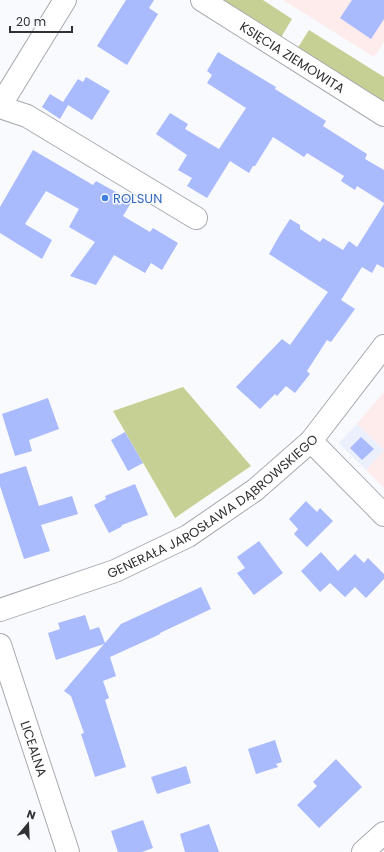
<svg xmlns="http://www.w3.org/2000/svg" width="384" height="852" viewBox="0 0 384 852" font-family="Poppins,sans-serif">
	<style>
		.commercial { fill: #fdeceb }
		.built { fill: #ecf0fc }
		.green { fill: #c7d094 }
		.building { fill: #a9bafd }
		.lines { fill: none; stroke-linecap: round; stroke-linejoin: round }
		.minor-casing { stroke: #a8aaae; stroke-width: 24 }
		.minor { stroke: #fff; stroke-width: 22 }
		.shop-dot { fill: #3f7fe0; stroke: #f9fafe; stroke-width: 1.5 }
		.labels { text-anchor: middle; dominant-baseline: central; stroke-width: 3; stroke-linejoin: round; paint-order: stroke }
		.street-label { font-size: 13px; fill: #303133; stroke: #f9fafe }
		.shop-label { font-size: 13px; fill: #366cbe; stroke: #f9fafe; text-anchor: start }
	</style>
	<rect width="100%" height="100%" fill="#f9fafe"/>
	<!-- commercial -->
	<g class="commercial">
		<polygon points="283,0 384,0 384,42 374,57"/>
		<polygon points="384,392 384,488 366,470 384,450 357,424"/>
	</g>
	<!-- built -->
	<polygon class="built" points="357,424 384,450 366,470 339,443"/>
	<!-- green -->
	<g class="green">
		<polygon points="219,0 263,0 292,19 280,39"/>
		<polygon points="309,30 384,77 384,104 297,49"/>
		<polygon points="183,387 251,466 175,518 113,411"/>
	</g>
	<!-- building -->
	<g class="building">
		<polygon points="126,0 154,0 149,8 158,14 127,65 97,46"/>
		<polygon points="352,0 384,0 384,19 371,39 340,18"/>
		<polygon points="218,52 276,87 275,89 326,121 323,126 367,154 365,159 384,170 384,203 357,186 355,190 341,181 344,176 307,153 304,157 273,137 255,166 253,166 249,173 230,161 207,198 187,186 192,178 178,170 187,155 156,134 170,113 188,124 185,129 219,149 246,108 207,83 212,75 207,71"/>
		<polygon points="86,77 110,91 92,120 68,105 60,119 42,107 50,94 63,102 78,79 83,82"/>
		<polygon points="33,150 93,185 96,181 132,201 123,216 150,232 153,228 178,243 162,270 151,263 145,273 114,255 96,285 70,276 95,242 69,227 79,209 46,191 25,224 52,240 42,259 0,233 0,207"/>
		<polygon points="384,204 384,268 377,264 372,273 362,267 341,300 355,309 331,342 327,340 307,371 310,374 295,393 286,386 277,396 275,394 260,409 236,387 282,339 290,345 328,292 269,254 278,238 290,219 300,225 300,229 320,242 323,238 343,250 349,241 357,247"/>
		<polygon points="48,398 59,429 29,440 32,451 15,456 2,414"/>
		<polygon points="125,432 143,463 128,471 111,440"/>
		<polygon points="361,437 374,449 362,460 350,448"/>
		<polygon points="26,466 39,506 72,496 78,514 41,525 50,551 24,559 0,486 0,474"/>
		<polygon points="135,484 148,515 122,525 121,527 109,533 94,505 106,499 105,496"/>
		<polygon points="306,501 317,512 320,508 333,521 307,547 294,534 298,529 289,519"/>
		<polygon points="259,541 283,573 254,595 237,573 245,568 237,557"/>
		<polygon points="321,552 338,571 355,554 364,563 368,558 384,574 384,579 366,598 355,587 345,597 330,583 320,592 301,571"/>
		<polygon points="201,587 211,609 160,633 160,634 154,637 110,657 116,676 103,681 109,698 105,700 126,767 95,777 81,734 84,733 71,696 64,691 104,644 56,660 48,633 60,629 58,623 85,615 90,630 99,627 105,643 121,624"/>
		<polygon points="275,740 282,762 276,764 278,767 256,774 248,749"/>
		<polygon points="336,759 362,787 319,828 297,805 317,786 313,782"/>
		<polygon points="186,766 191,783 157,794 151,777"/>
		<polygon points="143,820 153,848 142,852 118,852 111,831"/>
		<polygon points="209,824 219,852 185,852 180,834"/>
	</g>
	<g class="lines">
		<!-- minor casing -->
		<g class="minor-casing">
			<g id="minor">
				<path id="s1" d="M202,0L384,115"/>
				<polyline points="0,106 65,0"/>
				<polyline points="0,107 27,116 196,218"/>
				<polyline points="311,441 384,515"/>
				<path id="s2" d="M0,610L115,571L188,536L255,490L311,441L384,346"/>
				<path id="s3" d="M0,645L68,852"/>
				<polyline points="363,852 384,833"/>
			</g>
		</g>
		<!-- minor -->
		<use href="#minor" class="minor"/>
	</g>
	<!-- markers -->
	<circle class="shop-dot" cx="105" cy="198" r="4"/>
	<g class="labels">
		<!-- street labels -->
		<g class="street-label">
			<text stroke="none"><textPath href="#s1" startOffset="107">KSIĘCIA ZIEMOWITA</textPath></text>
			<text stroke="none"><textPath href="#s2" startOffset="239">GENERAŁA JAROSŁAWA DĄBROWSKIEGO</textPath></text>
			<text stroke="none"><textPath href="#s3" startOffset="109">LICEALNA</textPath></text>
		</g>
		<!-- shop labels -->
		<g class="shop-label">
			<text x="113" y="198">ROLSUN</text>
		</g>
	</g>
	<!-- north arrow -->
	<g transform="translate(28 824) rotate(19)" stroke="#f9fafe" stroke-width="3" paint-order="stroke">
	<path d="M0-3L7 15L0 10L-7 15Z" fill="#303133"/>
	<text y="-6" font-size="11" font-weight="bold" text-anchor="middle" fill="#303133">N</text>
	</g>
	<!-- scale -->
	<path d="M10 26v6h62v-6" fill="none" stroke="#303133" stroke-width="2"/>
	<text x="16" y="26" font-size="12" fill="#303133" stroke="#f9fafe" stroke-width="3" paint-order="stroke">20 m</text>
</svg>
